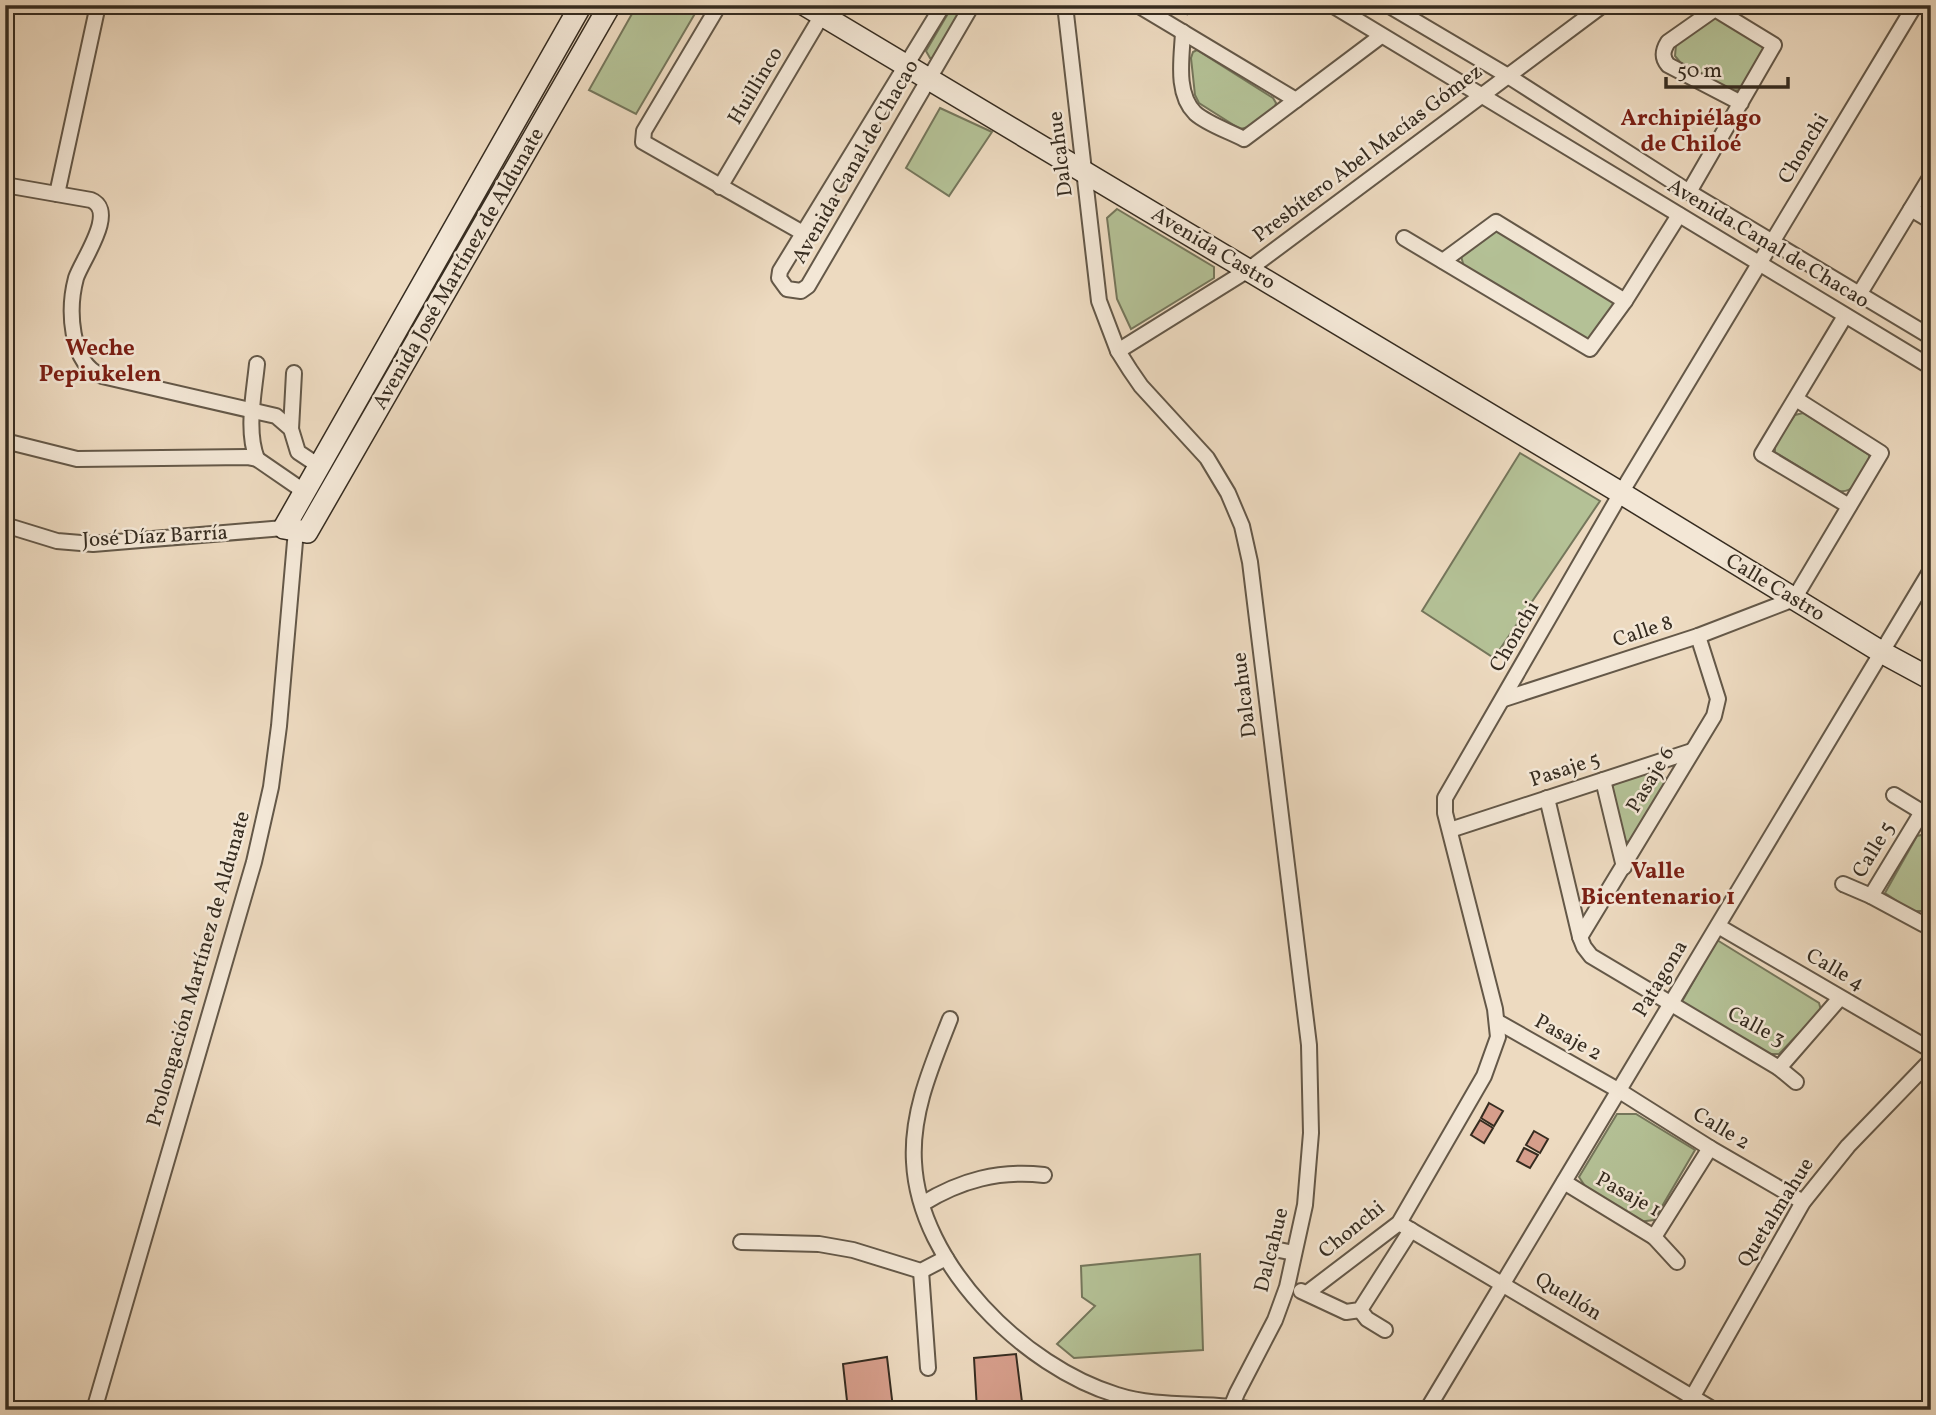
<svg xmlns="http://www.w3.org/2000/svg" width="1936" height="1415" viewBox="0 0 1936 1415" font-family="Vollkorn,serif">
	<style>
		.green { fill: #b4c196; stroke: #75765b; stroke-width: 2 }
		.building { fill: #d69e8b; stroke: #362c20; stroke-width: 2 }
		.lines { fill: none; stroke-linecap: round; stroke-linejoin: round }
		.street-casing { stroke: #645848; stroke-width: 18 }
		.secondary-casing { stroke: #362c20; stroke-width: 24 }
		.street { stroke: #f3e7d6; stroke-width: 14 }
		.secondary { stroke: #f3e7d6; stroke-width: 21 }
		.labels { text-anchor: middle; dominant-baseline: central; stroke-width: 5; stroke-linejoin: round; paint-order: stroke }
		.street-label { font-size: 21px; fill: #362c20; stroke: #f3e7d6 }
		.neighbourhood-label { font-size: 23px; font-weight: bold; fill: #7a1f14; stroke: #f3e7d6 }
	</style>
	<rect width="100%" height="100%" fill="#eddac0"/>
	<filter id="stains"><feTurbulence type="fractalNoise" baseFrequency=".00286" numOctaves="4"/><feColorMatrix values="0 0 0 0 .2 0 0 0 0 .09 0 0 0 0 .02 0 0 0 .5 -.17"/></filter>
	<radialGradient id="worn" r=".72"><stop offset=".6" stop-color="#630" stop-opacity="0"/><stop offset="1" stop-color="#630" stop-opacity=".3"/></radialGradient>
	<!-- green -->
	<g class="green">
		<polygon points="637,5 700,5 636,114 589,90"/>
		<polygon points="953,5 966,5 933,58 930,58 926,51"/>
		<polygon points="1714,17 1718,17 1764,48 1741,90 1729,91 1680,62 1675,56 1676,45"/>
		<polygon points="1197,50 1273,98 1276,103 1275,107 1249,127 1240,129 1199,103 1195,95 1191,58 1193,52"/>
		<polygon points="940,108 992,132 949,196 906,168"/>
		<polygon points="1117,209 1214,267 1214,278 1131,329 1117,299 1107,218"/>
		<polygon points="1492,232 1500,232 1612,301 1614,307 1588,340 1464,267 1461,256"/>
		<path d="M1803,413L1869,455L1870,460C1862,472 1856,494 1839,491L1775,452V445L1795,415Z"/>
		<polygon points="1520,453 1600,501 1494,658 1422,611"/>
		<polygon points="1659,769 1667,780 1631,841 1625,842 1623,839 1610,790 1616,782"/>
		<polygon points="1931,833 1931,909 1928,911 1912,911 1885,893 1917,836"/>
		<polygon points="1717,940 1819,1003 1821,1010 1779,1054 1766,1054 1680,1005"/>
		<polygon points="1617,1114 1636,1114 1695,1150 1654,1220 1638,1222 1587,1189 1579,1177"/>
		<polygon points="1200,1254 1203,1350 1074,1358 1057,1344 1095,1306 1082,1297 1081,1266"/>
	</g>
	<!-- building -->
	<g class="building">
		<polygon points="1180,5 1193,5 1187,14 1178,8"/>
		<polygon points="1489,1103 1503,1111 1494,1126 1481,1118"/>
		<polygon points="1480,1120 1493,1128 1484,1143 1471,1135"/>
		<polygon points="1534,1131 1548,1139 1540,1153 1526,1145"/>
		<polygon points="1524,1148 1538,1155 1530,1168 1517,1161"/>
		<polygon points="1016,1354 1023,1410 977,1410 974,1358"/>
		<polygon points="887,1357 893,1408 848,1410 843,1364"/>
	</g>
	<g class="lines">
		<!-- street casing -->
		<g class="street-casing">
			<g id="street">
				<polyline points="719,5 644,131 643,142 803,233"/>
				<polyline points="943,5 780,271 779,278 787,289 801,291 808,286 972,5"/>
				<polyline points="1065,5 1099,301 1118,351 1130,370 1141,386 1207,458 1228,493 1242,526 1250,562 1309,1045 1311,1133 1305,1205 1287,1287 1275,1320 1237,1393 1230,1410"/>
				<polyline points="1332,5 1931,367"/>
				<polyline points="1388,5 1508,76 1689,192 1931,337"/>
				<polyline points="1141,7 1296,100"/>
				<path d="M1183,32C1182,57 1175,93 1195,113C1207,124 1229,131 1244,139L1381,36"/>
				<path d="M5,185L91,200C118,211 82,260 76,278C68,308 69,363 102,376L276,416L291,429L298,452L319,466"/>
				<polyline points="720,187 828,5"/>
				<path d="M1689,192L1774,45L1715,9L1668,42C1663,50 1661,57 1668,65L1741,103"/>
				<polyline points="57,194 98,5"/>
				<polyline points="1911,209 1931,221"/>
				<polyline points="1404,238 1590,349 1625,301 1679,215"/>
				<polyline points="1443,261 1496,222 1625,301"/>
				<polyline points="1860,293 1931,176"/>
				<polyline points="1845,316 1762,454 1849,506"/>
				<polyline points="1118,351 1248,270 1603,5"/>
				<path d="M257,364C254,394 246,431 257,459"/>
				<polyline points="291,429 294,373"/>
				<polyline points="5,441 77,459 247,457 257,459 305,492"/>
				<polyline points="5,525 57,541 93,544 284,528"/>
				<polyline points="1504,699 1698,636 1794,599 1881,453 1796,399"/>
				<polyline points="1603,780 1624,867"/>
				<polyline points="1894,795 1922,812"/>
				<polyline points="1547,798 1580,937 1584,947 1591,956 1779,1068 1840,998"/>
				<polyline points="1931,818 1922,812 1871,896 1923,924 1931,917"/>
				<polyline points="1450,830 1692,751"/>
				<polyline points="1843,884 1871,896"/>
				<polyline points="1718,926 1931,1050"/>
				<polyline points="1580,937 1714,716 1718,699 1698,636"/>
				<path d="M950,1019C932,1065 911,1112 914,1162C919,1264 1024,1367 1117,1395C1160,1409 1209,1401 1254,1410"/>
				<polyline points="1498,1022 1618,1090 1710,1148 1803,1202"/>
				<polyline points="1779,1068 1796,1082"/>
				<polyline points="1564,1182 1654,1237 1710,1148"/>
				<path d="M922,1204C961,1180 999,1170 1044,1175"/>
				<polyline points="1399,1223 1714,1410"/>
				<polyline points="1654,1237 1677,1262"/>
				<polyline points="741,1242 819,1244 853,1250 921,1271 946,1258"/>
				<polyline points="1279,1250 1294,1253"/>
				<polyline points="921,1271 928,1368"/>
				<polyline points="1301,1291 1346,1312 1360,1310 1411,1230"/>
				<polyline points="1307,1293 1399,1223 1484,1076 1498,1037 1495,1009 1445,813 1445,798 1621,493 1915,5"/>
				<polyline points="1360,1310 1367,1319 1385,1330"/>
				<polyline points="94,1410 254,862 271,787 279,726 296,530"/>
				<polyline points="1427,1410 1931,570"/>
				<polyline points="1685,1410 1803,1202 1848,1146 1931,1060"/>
			</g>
		</g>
		<!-- secondary casing -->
		<g class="secondary-casing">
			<g id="secondary">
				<polyline points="581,5 284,528 307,532 610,5"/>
				<polyline points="805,5 1621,493 1883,653 1931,679"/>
				<polyline points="1928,5 1931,7"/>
			</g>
		</g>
		<!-- street -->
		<use href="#street" class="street"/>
		<!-- secondary -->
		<use href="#secondary" class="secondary"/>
	</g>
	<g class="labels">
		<!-- street labels -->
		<g class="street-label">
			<text transform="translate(756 86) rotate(-59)">Huillinco</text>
			<text transform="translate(1804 149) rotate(-59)">Chonchi</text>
			<text transform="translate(1061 154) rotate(-97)">Dalcahue</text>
			<text transform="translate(1368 154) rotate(-37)">Presbítero Abel Macías Gómez</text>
			<text transform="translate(856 162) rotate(-60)">Avenida Canal de Chacao</text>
			<text transform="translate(1768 244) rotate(31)">Avenida Canal de Chacao</text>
			<text transform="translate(1213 249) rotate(31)">Avenida Castro</text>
			<text transform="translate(459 269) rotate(-60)">Avenida José Martínez de Aldunate</text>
			<text transform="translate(155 537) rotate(-3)">José Díaz Barría</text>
			<text transform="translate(1775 588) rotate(31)">Calle Castro</text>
			<text transform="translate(1643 632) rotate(-18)">Calle 8</text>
			<text transform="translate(1515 637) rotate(-60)">Chonchi</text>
			<text transform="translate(1245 695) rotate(-97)">Dalcahue</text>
			<text transform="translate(1565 770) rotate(-18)">Pasaje 5</text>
			<text transform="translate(1651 780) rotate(-59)">Pasaje 6</text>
			<text transform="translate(1874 850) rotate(-59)">Calle 5</text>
			<text transform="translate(199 969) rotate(-74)">Prolongación Martínez de Aldunate</text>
			<text transform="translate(1835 970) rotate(30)">Calle 4</text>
			<text transform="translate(1661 979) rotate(-59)">Patagona</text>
			<text transform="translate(1756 1027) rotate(28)">Calle 3</text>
			<text transform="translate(1568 1038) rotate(29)">Pasaje 2</text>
			<text transform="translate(1721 1129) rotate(31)">Calle 2</text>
			<text transform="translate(1628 1195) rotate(29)">Pasaje 1</text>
			<text transform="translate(1776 1213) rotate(-58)">Quetalmahue</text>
			<text transform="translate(1352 1230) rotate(-39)">Chonchi</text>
			<text transform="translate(1272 1250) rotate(-76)">Dalcahue</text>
			<text transform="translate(1568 1297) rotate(31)">Quellón</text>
		</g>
		<!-- neighbourhood labels -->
		<g class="neighbourhood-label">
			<text x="1691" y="119">Archipiélago<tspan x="1691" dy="26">de Chiloé</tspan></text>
			<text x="100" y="349">Weche<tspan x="100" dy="26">Pepiukelen</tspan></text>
			<text x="1658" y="872">Valle<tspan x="1658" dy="26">Bicentenario 1</tspan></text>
		</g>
	</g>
	<!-- margin -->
	<rect width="1936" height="1415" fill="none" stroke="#eddac0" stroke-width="28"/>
	<rect x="7" y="7" width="1922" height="1401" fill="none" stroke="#362c20" stroke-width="3.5"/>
	<rect x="14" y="14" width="1908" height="1387" fill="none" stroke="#362c20" stroke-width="2"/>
	<!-- scale -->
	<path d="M1666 77v10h122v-10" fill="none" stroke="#362c20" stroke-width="3.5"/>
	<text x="1677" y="77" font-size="21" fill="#362c20" stroke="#f3e7d6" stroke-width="5" paint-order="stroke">50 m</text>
	<rect width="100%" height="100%" filter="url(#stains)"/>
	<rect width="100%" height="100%" fill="url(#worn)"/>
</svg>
